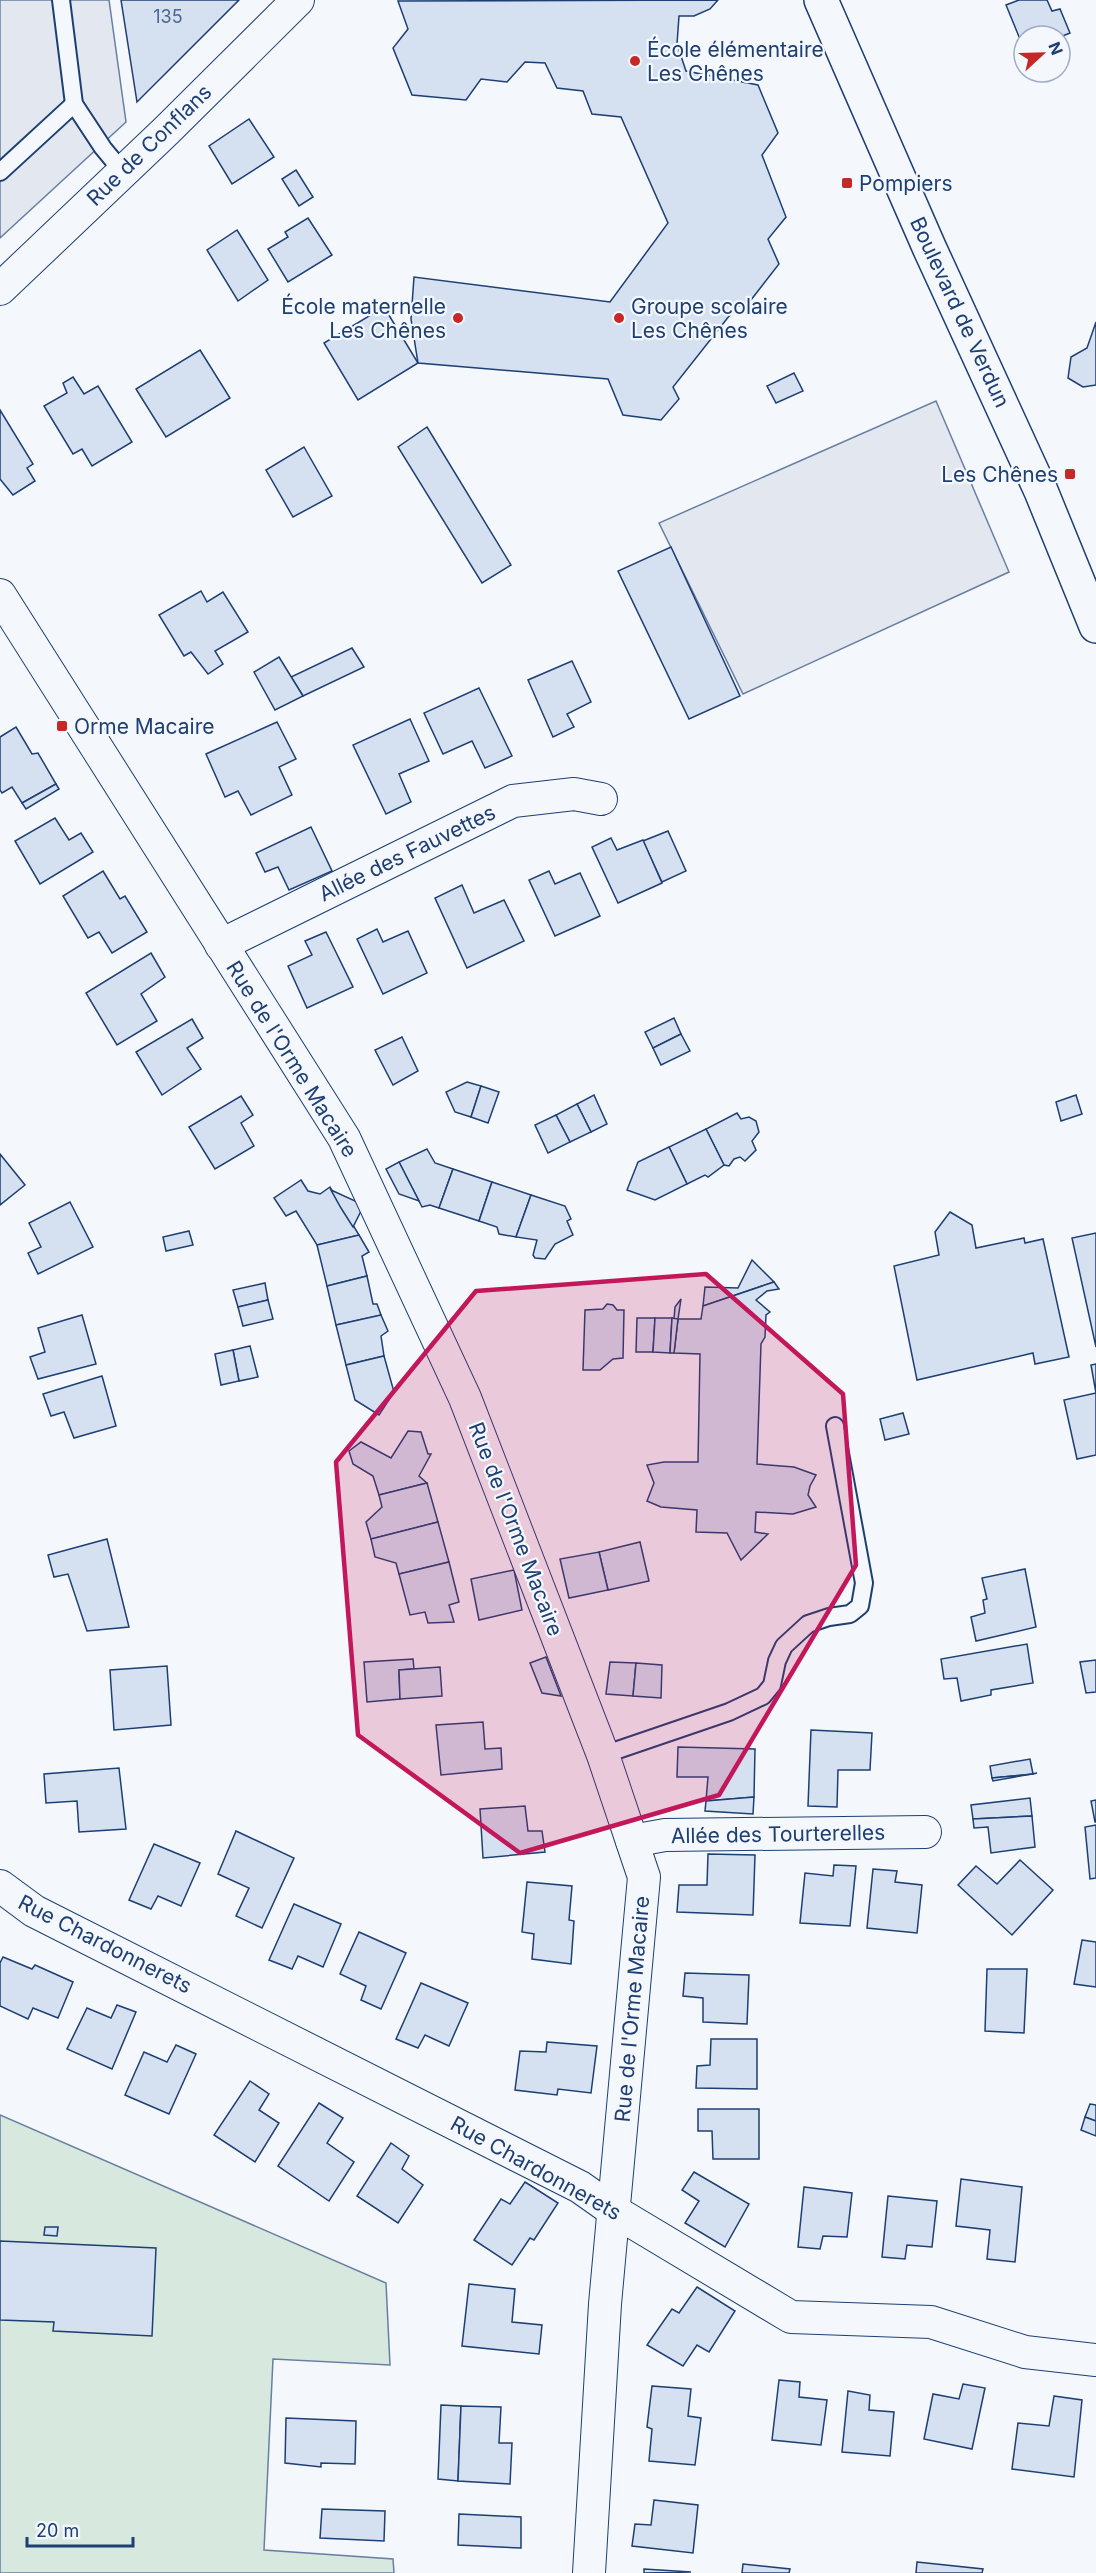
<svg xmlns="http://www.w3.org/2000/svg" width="1096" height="2573" viewBox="0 0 1096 2573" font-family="Inter,sans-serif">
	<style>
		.green { fill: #d7e8df; stroke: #687fa3; stroke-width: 1.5 }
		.parking { fill: #e3e8f0; stroke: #687fa3; stroke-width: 1.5 }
		.building { fill: #d5e0f0; stroke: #1d3f73; stroke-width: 1.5 }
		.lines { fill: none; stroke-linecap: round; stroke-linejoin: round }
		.lane-casing { stroke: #1d3f73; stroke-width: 20 }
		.street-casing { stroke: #1d3f73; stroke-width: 34 }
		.secondary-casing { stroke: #1d3f73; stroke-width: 36 }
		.lane { stroke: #f4f7fb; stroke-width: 16 }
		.street { stroke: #f4f7fb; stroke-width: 32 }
		.secondary { stroke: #f4f7fb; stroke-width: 33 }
		.marked { fill: #c2185b; fill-opacity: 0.2; stroke: #c2185b; stroke-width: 4.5; stroke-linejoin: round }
		.poi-dot { fill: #c62828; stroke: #f4f7fb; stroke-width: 2 }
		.labels { text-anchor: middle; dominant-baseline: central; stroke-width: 4.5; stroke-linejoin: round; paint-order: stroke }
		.number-label { font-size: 18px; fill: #4b6792 }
		.poi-label { font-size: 21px; fill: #1d3f73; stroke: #f4f7fb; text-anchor: start }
		.street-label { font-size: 21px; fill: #1d3f73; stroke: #f4f7fb }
	</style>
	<rect width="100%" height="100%" fill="#f4f7fb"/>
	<!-- green -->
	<polygon class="green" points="0,2115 386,2283 390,2365 273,2359 264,2550 393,2559 394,2573 0,2573"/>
	<!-- parking -->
	<g class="parking">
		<polygon points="0,0 109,0 126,122 0,238"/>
		<polygon points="936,401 1009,572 743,694 659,523"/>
	</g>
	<!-- building -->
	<g class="building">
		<polygon points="121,0 239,0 137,102"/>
		<polygon points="718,0 710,9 694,16 679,16 677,44 686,71 758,85 778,133 762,155 786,217 768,239 779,264 747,305 737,306 673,387 679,399 661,420 623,415 608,379 418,363 411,319 414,277 610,302 668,223 621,117 592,114 583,91 557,88 545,63 525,62 507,82 481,79 466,100 412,95 393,48 408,29 398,1"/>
		<polygon points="1019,0 1047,0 1052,11 1060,9 1070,33 1060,37 1024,36 1024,49 1006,5"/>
		<polygon points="249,119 274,157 232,184 209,146"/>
		<polygon points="296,170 313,197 299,206 282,179"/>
		<polygon points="308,218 332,255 288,282 268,249 288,237 285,232"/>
		<polygon points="237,230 268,280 238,301 207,250"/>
		<polygon points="384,307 418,363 358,400 324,343"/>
		<polygon points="1096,322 1096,385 1083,387 1068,378 1071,357 1087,348"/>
		<polygon points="200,350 230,398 166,437 136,389"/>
		<polygon points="794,373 803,391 776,403 767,386"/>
		<polygon points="73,377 84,394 98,386 132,442 92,466 82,449 73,454 44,406 67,393 63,383"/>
		<polygon points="0,410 33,464 27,468 35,481 13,495 0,479"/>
		<polygon points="427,427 511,565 482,583 398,447"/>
		<polygon points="304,447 332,496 293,517 266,470"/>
		<polygon points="671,547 740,696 689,719 618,571"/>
		<polygon points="201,591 207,602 223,592 248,632 215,651 223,664 208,674 191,652 184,656 159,615"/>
		<polygon points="352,648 364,667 303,696 291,677"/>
		<polygon points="279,657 303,696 275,710 254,672"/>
		<polygon points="572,661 591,702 567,714 574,727 553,737 528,680"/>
		<polygon points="479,688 512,756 485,768 472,741 443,754 424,713"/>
		<polygon points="410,719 429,761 399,774 411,802 386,814 353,745"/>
		<polygon points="277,722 296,759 279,767 292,795 251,815 238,791 225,797 206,754"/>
		<polygon points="16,727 32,754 38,753 56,784 22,803 12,787 2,793 0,790 0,737"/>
		<polygon points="56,784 59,789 26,809 22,803"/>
		<polygon points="55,818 69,840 81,833 93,852 40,884 15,841"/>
		<polygon points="311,827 332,871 289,890 278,867 265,872 256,853"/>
		<polygon points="668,831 686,871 662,882 643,841"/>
		<polygon points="611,838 617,850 643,840 662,883 618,903 592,847"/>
		<polygon points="103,871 120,899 125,896 147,932 112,953 99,932 88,938 63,896"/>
		<polygon points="549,871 555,884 580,873 600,916 555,936 529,880"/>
		<polygon points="462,885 474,913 504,900 524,941 467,968 435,898"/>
		<polygon points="377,929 383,942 408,931 427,973 383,994 357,939"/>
		<polygon points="326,932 353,987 307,1008 288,966 312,955 305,941"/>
		<polygon points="151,953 165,977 141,994 157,1021 117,1045 86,993"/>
		<polygon points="674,1018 681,1034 653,1048 645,1032"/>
		<polygon points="192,1019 203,1038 187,1048 201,1069 162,1095 136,1052"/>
		<polygon points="681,1034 690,1051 661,1065 653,1048"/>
		<polygon points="402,1037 418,1071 393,1085 375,1050"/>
		<polygon points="467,1082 481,1086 471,1117 455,1112 446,1092"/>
		<polygon points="481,1086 499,1092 488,1123 471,1117"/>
		<polygon points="594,1095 607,1124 591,1132 577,1104"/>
		<polygon points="1076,1095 1082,1114 1061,1121 1056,1102"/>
		<polygon points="241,1096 253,1115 241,1123 254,1146 215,1169 189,1127"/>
		<polygon points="577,1104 591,1132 570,1142 556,1115"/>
		<polygon points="737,1113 741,1119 749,1117 756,1121 759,1132 752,1141 756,1150 745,1161 740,1157 734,1159 729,1166 724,1165 706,1129"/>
		<polygon points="556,1115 570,1142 548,1153 535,1125"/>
		<polygon points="706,1129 724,1165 708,1177 705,1175 687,1184 669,1147"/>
		<polygon points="669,1147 687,1184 655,1200 627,1190 638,1162"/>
		<polygon points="427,1149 435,1163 453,1169 439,1208 430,1205 422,1207 399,1162"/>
		<polygon points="0,1154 25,1185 0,1205"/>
		<polygon points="399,1162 419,1201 399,1194 386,1169"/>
		<polygon points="453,1169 492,1182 479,1221 439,1208"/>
		<polygon points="301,1180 308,1191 320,1194 330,1187 359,1235 317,1245 296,1211 286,1216 274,1198"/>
		<polygon points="492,1182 531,1195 516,1237 499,1234 497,1227 479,1221"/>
		<polygon points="331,1190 364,1205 353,1227 341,1208"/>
		<polygon points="531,1195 565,1206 571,1219 567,1221 573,1235 555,1244 545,1259 535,1258 533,1255 537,1240 516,1237"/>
		<polygon points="70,1202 93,1247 38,1274 28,1253 41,1247 29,1223"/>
		<polygon points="950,1212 972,1225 976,1248 1024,1238 1025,1243 1043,1239 1069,1357 1035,1364 1033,1353 917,1380 894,1266 939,1255 935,1232"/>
		<polygon points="189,1231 193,1245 166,1251 163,1237"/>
		<polygon points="1096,1233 1096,1347 1072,1238"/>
		<polygon points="359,1235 369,1252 362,1256 367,1276 327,1286 317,1245"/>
		<polygon points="752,1260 774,1282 703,1306 705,1287 738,1288"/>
		<polygon points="367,1276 373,1304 377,1304 381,1315 336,1325 327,1286"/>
		<polygon points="774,1282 779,1289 767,1291 756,1300 770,1312 766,1315 765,1337 761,1344 757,1464 794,1467 816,1475 810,1486 808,1495 816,1507 793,1514 756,1512 755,1532 768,1534 741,1560 727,1533 696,1532 697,1510 661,1507 647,1501 654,1483 647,1465 664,1462 698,1462 700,1354 674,1353 678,1319 701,1319 703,1306"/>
		<polygon points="265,1283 268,1300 238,1307 233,1290"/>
		<polygon points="681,1299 678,1319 674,1319 675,1307"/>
		<polygon points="268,1300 273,1319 243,1326 238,1307"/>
		<polygon points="607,1304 613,1305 617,1310 624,1310 623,1358 613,1359 600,1370 583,1370 585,1310 603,1309"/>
		<polygon points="82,1315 96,1364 38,1379 30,1357 45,1352 38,1328"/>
		<polygon points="381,1315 388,1331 381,1336 384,1356 346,1365 336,1325"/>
		<polygon points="637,1318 655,1318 653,1352 636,1352"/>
		<polygon points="655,1318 672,1318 670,1353 653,1352"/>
		<polygon points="672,1318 678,1319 674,1353 670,1353"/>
		<polygon points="250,1346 258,1377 239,1381 233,1350"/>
		<polygon points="233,1350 239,1381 221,1385 215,1354"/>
		<polygon points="384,1356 394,1392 379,1415 355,1400 346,1365"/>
		<polygon points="1096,1364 1096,1455 1077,1459 1064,1400 1096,1393 1091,1365"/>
		<polygon points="102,1376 116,1426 74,1438 64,1412 51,1416 43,1394"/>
		<polygon points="903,1413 909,1434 885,1440 880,1419"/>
		<polygon points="408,1431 421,1432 428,1454 431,1454 419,1476 427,1483 379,1495 373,1476 353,1464 349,1451 361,1442 391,1458"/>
		<polygon points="427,1483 438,1522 371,1539 366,1522 382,1507 379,1495"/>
		<polygon points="438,1522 449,1562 399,1574 396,1563 375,1557 371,1539"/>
		<polygon points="107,1539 129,1627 87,1631 68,1574 54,1577 48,1555"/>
		<polygon points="640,1542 649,1581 608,1590 599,1552"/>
		<polygon points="599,1552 608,1590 569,1598 560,1559"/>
		<polygon points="449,1562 459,1602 449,1605 454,1622 428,1623 425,1612 410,1615 399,1574"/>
		<polygon points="1025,1569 1036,1627 976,1641 971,1617 985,1613 983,1600 987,1599 982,1578"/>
		<polygon points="514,1570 522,1610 479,1620 471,1579"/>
		<polygon points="1027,1644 1033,1683 991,1690 991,1695 961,1701 957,1678 944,1679 941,1659"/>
		<polygon points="546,1657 561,1696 542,1693 530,1663"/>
		<polygon points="413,1659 414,1669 399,1670 400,1699 367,1702 364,1662"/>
		<polygon points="1096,1660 1096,1692 1086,1693 1080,1662"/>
		<polygon points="610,1662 636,1663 633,1696 606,1694"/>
		<polygon points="636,1663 662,1665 661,1698 633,1696"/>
		<polygon points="167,1666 171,1725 114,1730 110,1670"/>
		<polygon points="440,1667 442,1696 400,1699 399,1670"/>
		<polygon points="483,1722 485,1749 501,1748 502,1769 441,1775 436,1725"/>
		<polygon points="811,1730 872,1733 870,1770 838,1770 837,1807 808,1806"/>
		<polygon points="678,1747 755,1749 754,1797 706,1801 708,1777 677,1777"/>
		<polygon points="1030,1759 1033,1774 992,1778 990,1766"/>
		<polygon points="119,1768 126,1829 79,1832 77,1801 46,1803 44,1774"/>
		<polygon points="1037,1773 993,1781 992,1778 1033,1774"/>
		<polygon points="754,1797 753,1814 705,1811 706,1801"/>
		<polygon points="1030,1798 1032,1816 973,1819 971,1805"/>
		<polygon points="1096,1800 1096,1822 1095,1822 1091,1801"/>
		<polygon points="525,1806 528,1831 542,1831 545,1852 483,1858 480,1809"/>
		<polygon points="1032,1816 1035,1847 991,1853 988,1827 974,1828 973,1819"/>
		<polygon points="1096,1825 1096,1878 1090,1879 1085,1827"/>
		<polygon points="236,1831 294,1858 262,1928 236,1916 249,1888 218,1874"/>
		<polygon points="154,1844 200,1863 181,1906 158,1896 151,1909 129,1900"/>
		<polygon points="708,1854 755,1855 753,1915 677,1912 679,1885 707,1885"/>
		<polygon points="1020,1860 1053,1890 1012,1935 958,1885 976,1866 997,1884"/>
		<polygon points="834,1865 856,1866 850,1926 800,1923 805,1873 833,1876"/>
		<polygon points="873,1869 897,1871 895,1882 922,1885 917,1933 867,1928"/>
		<polygon points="527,1882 572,1886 569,1920 574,1921 571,1964 532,1959 534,1934 522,1932"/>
		<polygon points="294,1904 341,1924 323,1967 298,1956 292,1969 269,1960"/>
		<polygon points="359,1932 406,1953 381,2009 361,2000 366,1986 340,1974"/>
		<polygon points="1082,1940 1096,1942 1096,1987 1074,1984"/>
		<polygon points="3,1957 32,1969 35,1965 73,1982 58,2018 33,2008 28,2019 0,2006 0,1963"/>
		<polygon points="987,1969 1027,1969 1024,2033 985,2031"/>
		<polygon points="685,1973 749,1975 747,2024 703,2022 703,1998 683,1996"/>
		<polygon points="421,1983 468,2003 449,2046 425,2035 418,2048 396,2039"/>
		<polygon points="117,2005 136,2012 112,2069 67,2049 87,2008 111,2018"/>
		<polygon points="711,2039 757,2039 757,2089 696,2088 697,2066 710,2065"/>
		<polygon points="547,2042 597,2046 591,2093 558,2089 557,2095 515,2090 520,2051 546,2052"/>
		<polygon points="176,2045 196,2054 169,2114 125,2095 144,2052 167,2062"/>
		<polygon points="250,2081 269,2094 259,2110 279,2123 255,2162 214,2135"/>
		<polygon points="319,2103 343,2118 327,2143 354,2162 329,2201 278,2166"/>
		<polygon points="1090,2104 1096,2105 1096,2121 1085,2117"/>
		<polygon points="698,2109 759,2109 759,2159 713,2159 712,2131 698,2131"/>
		<polygon points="1085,2117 1096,2121 1096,2136 1081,2130"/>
		<polygon points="391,2143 409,2156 402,2169 423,2185 398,2223 357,2196"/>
		<polygon points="694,2172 749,2204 725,2247 685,2223 699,2201 682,2190"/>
		<polygon points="961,2179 1022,2187 1015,2262 987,2259 990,2230 956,2226"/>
		<polygon points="525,2182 558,2203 534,2240 530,2238 512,2265 474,2240 501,2199 510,2204"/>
		<polygon points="804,2187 852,2193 847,2237 823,2236 820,2249 798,2247"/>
		<polygon points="888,2196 937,2201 932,2247 907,2245 905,2259 882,2257"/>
		<polygon points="45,2227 58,2227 57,2236 44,2235"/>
		<polygon points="0,2241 156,2248 152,2336 53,2331 54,2322 0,2320"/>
		<polygon points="469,2284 515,2289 512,2322 542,2325 539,2354 462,2346"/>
		<polygon points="697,2287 735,2311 709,2352 697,2345 683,2366 647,2345 672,2309 679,2313"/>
		<polygon points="779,2380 800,2382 799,2397 827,2400 821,2445 772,2440"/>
		<polygon points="963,2384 985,2388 972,2449 924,2439 933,2394 959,2399"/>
		<polygon points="652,2386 691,2389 688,2416 701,2418 695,2465 649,2461 652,2429 647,2427"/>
		<polygon points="848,2391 870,2395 869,2410 894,2412 890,2456 842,2452"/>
		<polygon points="1054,2396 1082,2400 1074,2477 1012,2469 1018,2423 1049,2426"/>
		<polygon points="441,2405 461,2406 458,2481 438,2479"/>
		<polygon points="461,2406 501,2407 499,2443 512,2443 510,2484 458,2481"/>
		<polygon points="286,2418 356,2421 355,2464 321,2463 321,2467 285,2463"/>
		<polygon points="654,2500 698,2505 693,2553 632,2546 635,2524 651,2525"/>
		<polygon points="322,2509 385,2511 384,2541 320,2538"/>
		<polygon points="459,2514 521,2517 521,2548 458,2545"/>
		<polygon points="917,2562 983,2569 982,2573 916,2573"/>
		<polygon points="743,2564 790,2569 789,2573 742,2573"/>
		<polygon points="644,2569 691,2572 644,2573"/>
	</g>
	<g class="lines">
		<!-- lane casing -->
		<g class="lane-casing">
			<g id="lane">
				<polyline points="61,0 74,104 103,148 122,171"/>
				<polyline points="0,172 74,104"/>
				<polyline points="603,1755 729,1712 763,1696 772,1685 777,1661 784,1646 808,1624 829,1617 850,1614 860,1606 864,1583 835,1426"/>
			</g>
		</g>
		<!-- street casing -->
		<g class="street-casing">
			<g id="street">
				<polyline points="0,289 166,131 298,0"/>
				<polyline points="0,595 344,1138 465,1398 603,1755 644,1877 605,2304 589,2573"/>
				<polyline points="221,945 513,801 574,794 601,799"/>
				<polyline points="632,1841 665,1835 925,1832"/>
				<polyline points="0,1886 34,1911 580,2187 614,2211 791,2317 931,2322 1025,2352 1096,2360"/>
			</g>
		</g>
		<!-- secondary casing -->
		<g class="secondary-casing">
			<polyline id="secondary" points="821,0 929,247 1041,491 1096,626"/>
		</g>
		<!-- lane -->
		<use href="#lane" class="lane"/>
		<!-- street -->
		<use href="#street" class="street"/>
		<!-- secondary -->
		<use href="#secondary" class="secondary"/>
	</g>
	<!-- marked area -->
	<path class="marked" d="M706,1274L843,1394L856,1565L719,1795L520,1853L358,1735L336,1462L476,1291Z"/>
	<!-- markers -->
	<g class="poi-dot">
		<circle cx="635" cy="61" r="6"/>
		<rect x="841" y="177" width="12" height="12" rx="3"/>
		<circle cx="458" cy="318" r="6"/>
		<circle cx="619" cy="318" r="6"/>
		<rect x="1064" y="468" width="12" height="12" rx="3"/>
		<rect x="56" y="720" width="12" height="12" rx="3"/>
	</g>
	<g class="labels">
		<!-- number labels -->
		<g class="number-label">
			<text x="168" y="16">135</text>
		</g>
		<!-- poi labels -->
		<g class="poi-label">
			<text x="647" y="49">École élémentaire<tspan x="647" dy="24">Les Chênes</tspan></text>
			<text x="859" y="183">Pompiers</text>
			<text x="446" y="306" text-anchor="end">École maternelle<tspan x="446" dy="24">Les Chênes</tspan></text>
			<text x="631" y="306">Groupe scolaire<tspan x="631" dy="24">Les Chênes</tspan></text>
			<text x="1058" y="474" text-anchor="end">Les Chênes</text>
			<text x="74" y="726">Orme Macaire</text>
		</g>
		<!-- street labels -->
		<g class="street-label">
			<text transform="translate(149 145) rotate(-44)">Rue de Conflans</text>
			<text transform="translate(960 312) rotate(65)">Boulevard de Verdun</text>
			<text transform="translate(407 853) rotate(-26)">Allée des Fauvettes</text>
			<text transform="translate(292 1059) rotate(58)">Rue de l'Orme Macaire</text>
			<text transform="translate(516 1529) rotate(69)">Rue de l'Orme Macaire</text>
			<text transform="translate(778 1834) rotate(-1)">Allée des Tourterelles</text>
			<text transform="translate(105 1944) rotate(27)">Rue Chardonnerets</text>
			<text transform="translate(632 2009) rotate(-85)">Rue de l'Orme Macaire</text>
			<text transform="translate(536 2168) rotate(29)">Rue Chardonnerets</text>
		</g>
	</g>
	<!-- north arrow -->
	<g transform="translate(1042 54) rotate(68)"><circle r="28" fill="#f4f7fb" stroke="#9eadc5" stroke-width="1.5"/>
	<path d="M0-4.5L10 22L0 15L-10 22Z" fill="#c62828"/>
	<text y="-9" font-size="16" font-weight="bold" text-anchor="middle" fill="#1d3f73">N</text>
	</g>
	<!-- scale -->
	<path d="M27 2537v9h106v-9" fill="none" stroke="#1d3f73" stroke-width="3"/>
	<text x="36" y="2537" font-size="18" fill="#1d3f73" stroke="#f4f7fb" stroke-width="4.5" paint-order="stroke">20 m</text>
</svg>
